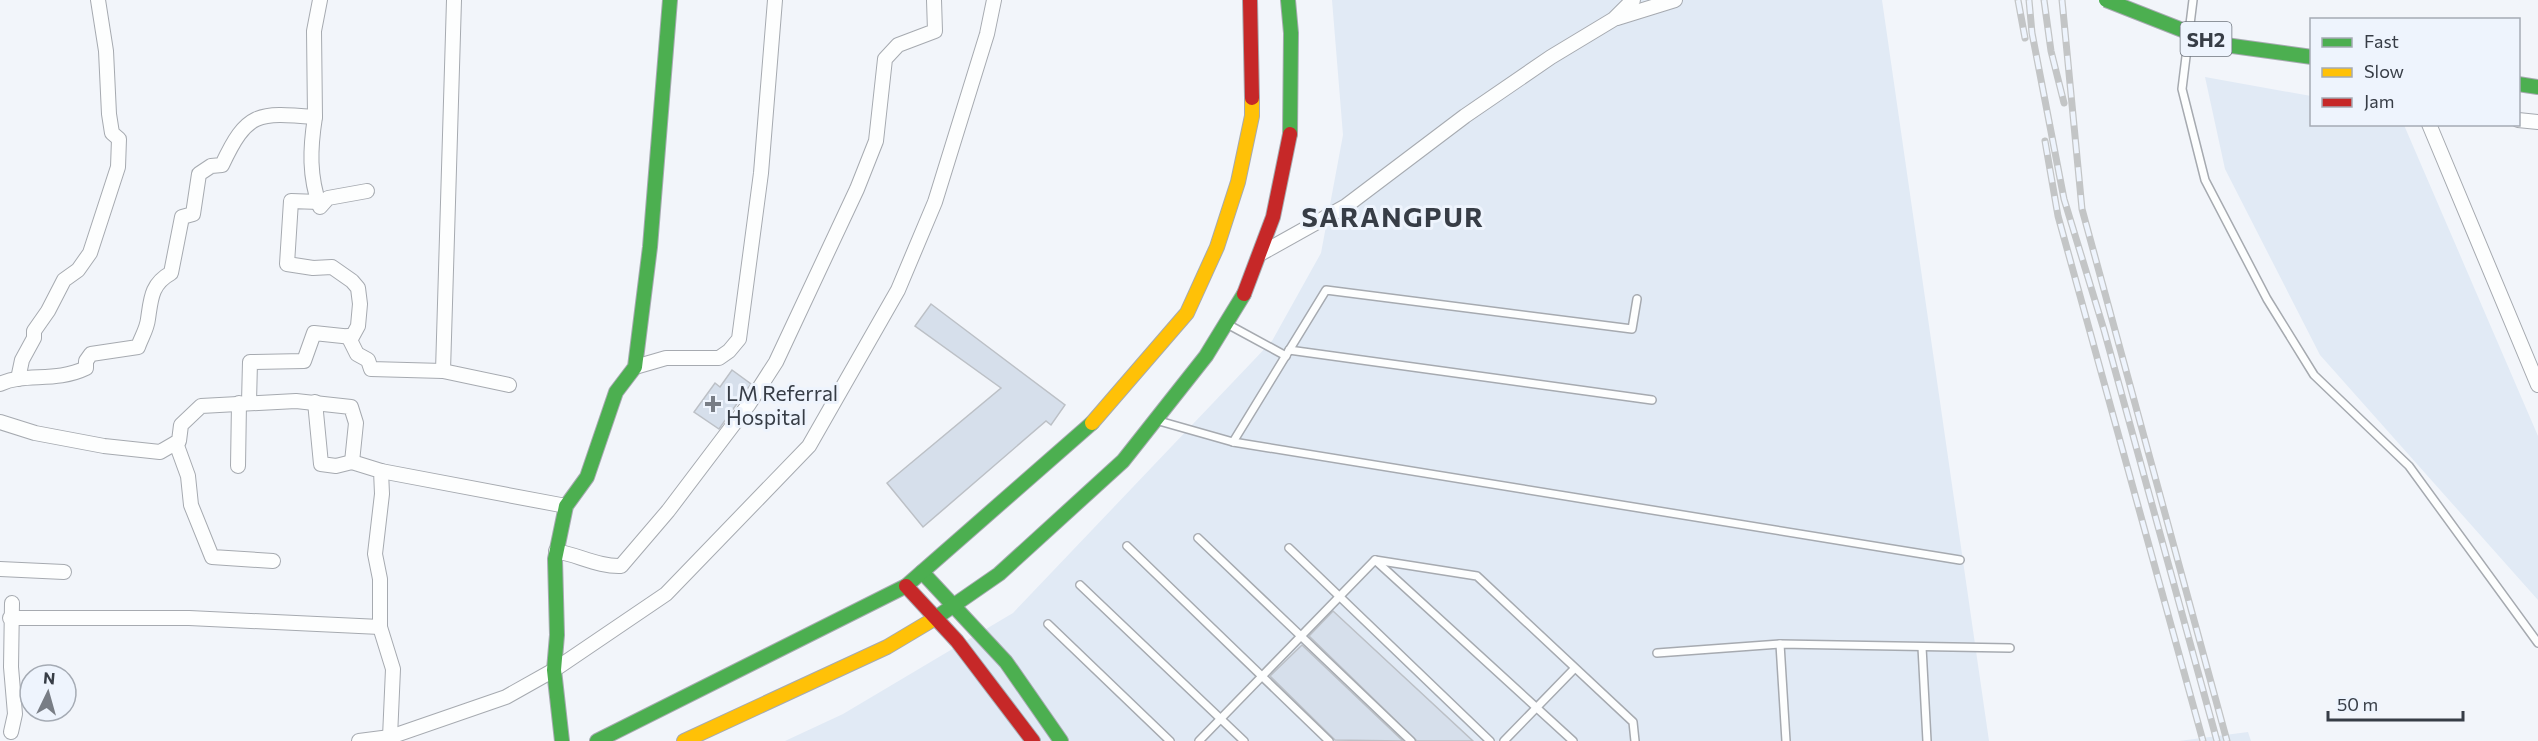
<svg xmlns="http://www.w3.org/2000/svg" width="2538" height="741" viewBox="0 0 2538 741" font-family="Commissioner,sans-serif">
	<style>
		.built { fill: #e1eaf5 }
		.building { fill: #d6dfeb; stroke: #bcc0c6; stroke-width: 1.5 }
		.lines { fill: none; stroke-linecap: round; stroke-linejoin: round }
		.lane-casing { stroke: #a6aab0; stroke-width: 10 }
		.street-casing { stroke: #a6aab0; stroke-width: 16 }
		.fast-casing { stroke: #a6aab0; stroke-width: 16 }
		.slow-casing { stroke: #a6aab0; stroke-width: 16 }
		.jam-casing { stroke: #a6aab0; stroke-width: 16 }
		.lane { stroke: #fdfefe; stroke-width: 7 }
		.street { stroke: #fdfefe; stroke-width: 14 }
		.fast { stroke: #4caf50; stroke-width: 14 }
		.slow { stroke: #ffc107; stroke-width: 14 }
		.jam { stroke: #c62828; stroke-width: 14 }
		.rail-casing { stroke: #c3c5c6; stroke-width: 7 }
		.rail { stroke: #eef4fd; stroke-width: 4.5; stroke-dasharray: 14; stroke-linecap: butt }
		.fast-bridge-casing { stroke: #a6aab0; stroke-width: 16; stroke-linecap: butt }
		.fast-bridge { stroke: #4caf50; stroke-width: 14 }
		.poi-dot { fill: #787d85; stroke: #eef4fd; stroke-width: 2 }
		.labels { text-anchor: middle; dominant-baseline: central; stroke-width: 6; stroke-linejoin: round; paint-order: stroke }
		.shield { fill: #eef4fd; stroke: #6e747d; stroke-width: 1.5 }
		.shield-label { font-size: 20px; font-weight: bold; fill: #373d46 }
		.poi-label { font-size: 21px; fill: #373d46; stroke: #eef4fd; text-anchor: start }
		.district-label { font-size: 27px; font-weight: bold; letter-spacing: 1.5px; fill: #373d46; stroke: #eef4fd }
	</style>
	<rect width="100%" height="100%" fill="#f2f5fa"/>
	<!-- built -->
	<g class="built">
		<polygon points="1332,0 1882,0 1989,741 785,741 843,714 1013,613 1272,341 1321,253 1343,135"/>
		<polygon points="2205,77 2311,96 2312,124 2404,125 2538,436 2538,600 2320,355 2225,169"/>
		<polygon points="2248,732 2251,741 2179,741"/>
	</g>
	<!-- building -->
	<g class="building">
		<polygon points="931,304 1065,405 1051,425 1046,421 923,527 887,483 1001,388 915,326"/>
		<polygon points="732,370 751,384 719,429 694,412 715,383 720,387"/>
		<polygon points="1333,611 1473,741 1417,741 1309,636"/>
		<polygon points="1302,645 1403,741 1335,740 1270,676"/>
	</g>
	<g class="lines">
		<!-- lane casing -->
		<g class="lane-casing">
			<g id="lane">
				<polyline points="2193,0 2182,89 2205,180 2267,299 2314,375 2409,466 2538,643"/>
				<polyline points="1229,325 1286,356"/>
				<polyline points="1289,350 1652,400"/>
				<polyline points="1159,421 1233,442 1960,560"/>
				<polyline points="1233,442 1326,290 1632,329 1637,299"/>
				<polyline points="1198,538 1411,741"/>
				<polyline points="1127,546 1329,741"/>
				<polyline points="1289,548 1490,741"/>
				<polyline points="1375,560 1573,741"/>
				<polyline points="1080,585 1244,741"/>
				<polyline points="1048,624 1170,741"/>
				<polyline points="1780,644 1786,741"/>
				<polyline points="1922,647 1927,741"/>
				<polyline points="1657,653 1780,644 2010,648"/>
				<polyline points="1199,741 1375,560 1477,576 1633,722 1635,741"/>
				<polyline points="1504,741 1574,669"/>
			</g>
		</g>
		<!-- street casing -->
		<g class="street-casing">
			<g id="street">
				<polyline points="1617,18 1675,0"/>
				<path d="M315,117C310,149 309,176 320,207L328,198L367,191"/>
				<polyline points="2518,120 2538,122"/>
				<polyline points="2429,124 2538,385"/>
				<polyline points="1260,254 1346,206 1465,116 1551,57 1614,19 1633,0"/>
				<polyline points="348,336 357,354 368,360 371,369 443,371 509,385"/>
				<polyline points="635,367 666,358 719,358 729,351 739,339 761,173 775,0"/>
				<polyline points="443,371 454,0"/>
				<polyline points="18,379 22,360 34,338 34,331 48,311 64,280 78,270 90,253 118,167 119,139 112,133 109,114 106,51 98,0"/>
				<path d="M0,384C25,372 55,383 86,368V361L91,354L138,347C141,338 147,329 148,319C151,299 151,284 171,273L182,217L193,214L199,174L211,166L222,165C247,112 257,112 315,117L314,31L320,0"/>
				<polyline points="249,402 250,362 304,361 314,333 352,337 358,326 360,304 358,288 352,281 332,267 313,268 287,264 291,201 319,202"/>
				<polyline points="315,402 321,464 336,466 352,462"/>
				<polyline points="0,422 35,433 104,446 160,452 179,441 181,425 201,406 296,401 351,407 356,423 352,462 381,471 382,494 375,554 380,579 380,627 393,669 390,737"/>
				<polyline points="176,443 188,476 191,505 212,557 273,561"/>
				<polyline points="238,466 239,403"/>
				<polyline points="381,471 566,506"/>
				<path d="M556,551C578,555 600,567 621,566L668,511L749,404L776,362L857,189L876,141L885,59L898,45L935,31L934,0"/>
				<polyline points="0,569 64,572"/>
				<polyline points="10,618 189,618 380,627"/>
				<polyline points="11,732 15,714 11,667 12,603"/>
				<polyline points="359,741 390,737 506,697 554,670 666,594 809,446 898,290 935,202 987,34 994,0"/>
			</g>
		</g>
		<!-- fast casing -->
		<g class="fast-casing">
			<g id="fast">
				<polyline points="1288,0 1291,33 1290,134"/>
				<polyline points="2518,84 2538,87"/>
				<polyline points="922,572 1006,662 1061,741"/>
				<polyline points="934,619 999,574 1123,461 1206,356 1244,294"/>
				<polyline points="562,741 554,670 557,635 555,559 566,506 587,477 616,392 635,367 650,247 670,0"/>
				<polyline points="597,741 906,586 1092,423"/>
			</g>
		</g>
		<!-- slow casing -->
		<g class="slow-casing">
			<g id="slow">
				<polyline points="1092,423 1187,313 1217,247 1238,182 1252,116 1252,98"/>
				<polyline points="684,741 887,647 934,619"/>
			</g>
		</g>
		<!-- jam casing -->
		<g class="jam-casing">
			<g id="jam">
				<polyline points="1250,0 1252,98"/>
				<polyline points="1244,294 1273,217 1290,134"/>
				<polyline points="906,586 957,641 1033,741"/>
			</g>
		</g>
		<!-- lane -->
		<use href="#lane" class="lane"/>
		<!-- street -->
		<use href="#street" class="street"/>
		<!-- fast -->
		<use href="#fast" class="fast"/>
		<!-- slow -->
		<use href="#slow" class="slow"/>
		<!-- jam -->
		<use href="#jam" class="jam"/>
		<!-- rail casing -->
		<g class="rail-casing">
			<g id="rail">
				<polyline points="2018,0 2025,38"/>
				<polyline points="2029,0 2032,33 2064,199 2104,330 2217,741"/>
				<polyline points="2044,0 2051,51 2064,103"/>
				<polyline points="2062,0 2082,209 2227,741"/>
				<polyline points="2045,141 2058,216 2203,741"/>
			</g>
		</g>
		<!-- rail -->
		<use href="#rail" class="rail"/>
		<!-- fast-bridge casing -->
		<g class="fast-bridge-casing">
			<polyline id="fast-bridge" points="2106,0 2218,44 2312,57"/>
		</g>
		<!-- fast-bridge -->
		<use href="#fast-bridge" class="fast-bridge"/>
	</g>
	<!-- markers -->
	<path class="poi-dot" d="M710 395h6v6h6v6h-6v6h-6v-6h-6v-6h6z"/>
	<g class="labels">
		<!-- shield labels -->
		<rect class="shield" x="2180.5" y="22" width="51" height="34" rx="4.5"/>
		<g class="shield-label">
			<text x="2206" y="39">SH2</text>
		</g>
		<!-- poi labels -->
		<g class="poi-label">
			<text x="726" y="392">LM Referral<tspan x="726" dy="24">Hospital</tspan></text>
		</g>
		<!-- district labels -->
		<g class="district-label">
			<text x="1393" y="216">SARANGPUR</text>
		</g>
	</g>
	<!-- legend -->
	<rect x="2310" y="18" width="210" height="108" fill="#eef4fd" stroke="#a5abb4" stroke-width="1.5"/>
	<rect x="2322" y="38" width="30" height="9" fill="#4caf50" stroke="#a5abb4" stroke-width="1.5"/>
	<text x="2364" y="48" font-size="18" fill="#373d46">Fast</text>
	<rect x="2322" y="68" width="30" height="9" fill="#ffc107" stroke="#a5abb4" stroke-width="1.5"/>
	<text x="2364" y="78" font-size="18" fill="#373d46">Slow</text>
	<rect x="2322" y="98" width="30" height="9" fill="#c62828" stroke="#a5abb4" stroke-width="1.5"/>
	<text x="2364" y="108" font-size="18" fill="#373d46">Jam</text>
	<!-- north arrow -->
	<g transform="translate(48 693) rotate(5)"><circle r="28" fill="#eef4fd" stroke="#a5abb4" stroke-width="1.5"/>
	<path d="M0-4.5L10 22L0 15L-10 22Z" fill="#787d85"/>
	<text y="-9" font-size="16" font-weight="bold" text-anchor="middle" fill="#373d46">N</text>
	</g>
	<!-- scale -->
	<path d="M2328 711v9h135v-9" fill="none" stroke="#373d46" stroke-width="3"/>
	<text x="2337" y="711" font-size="18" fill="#373d46" stroke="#eef4fd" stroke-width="4.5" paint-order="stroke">50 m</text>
</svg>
